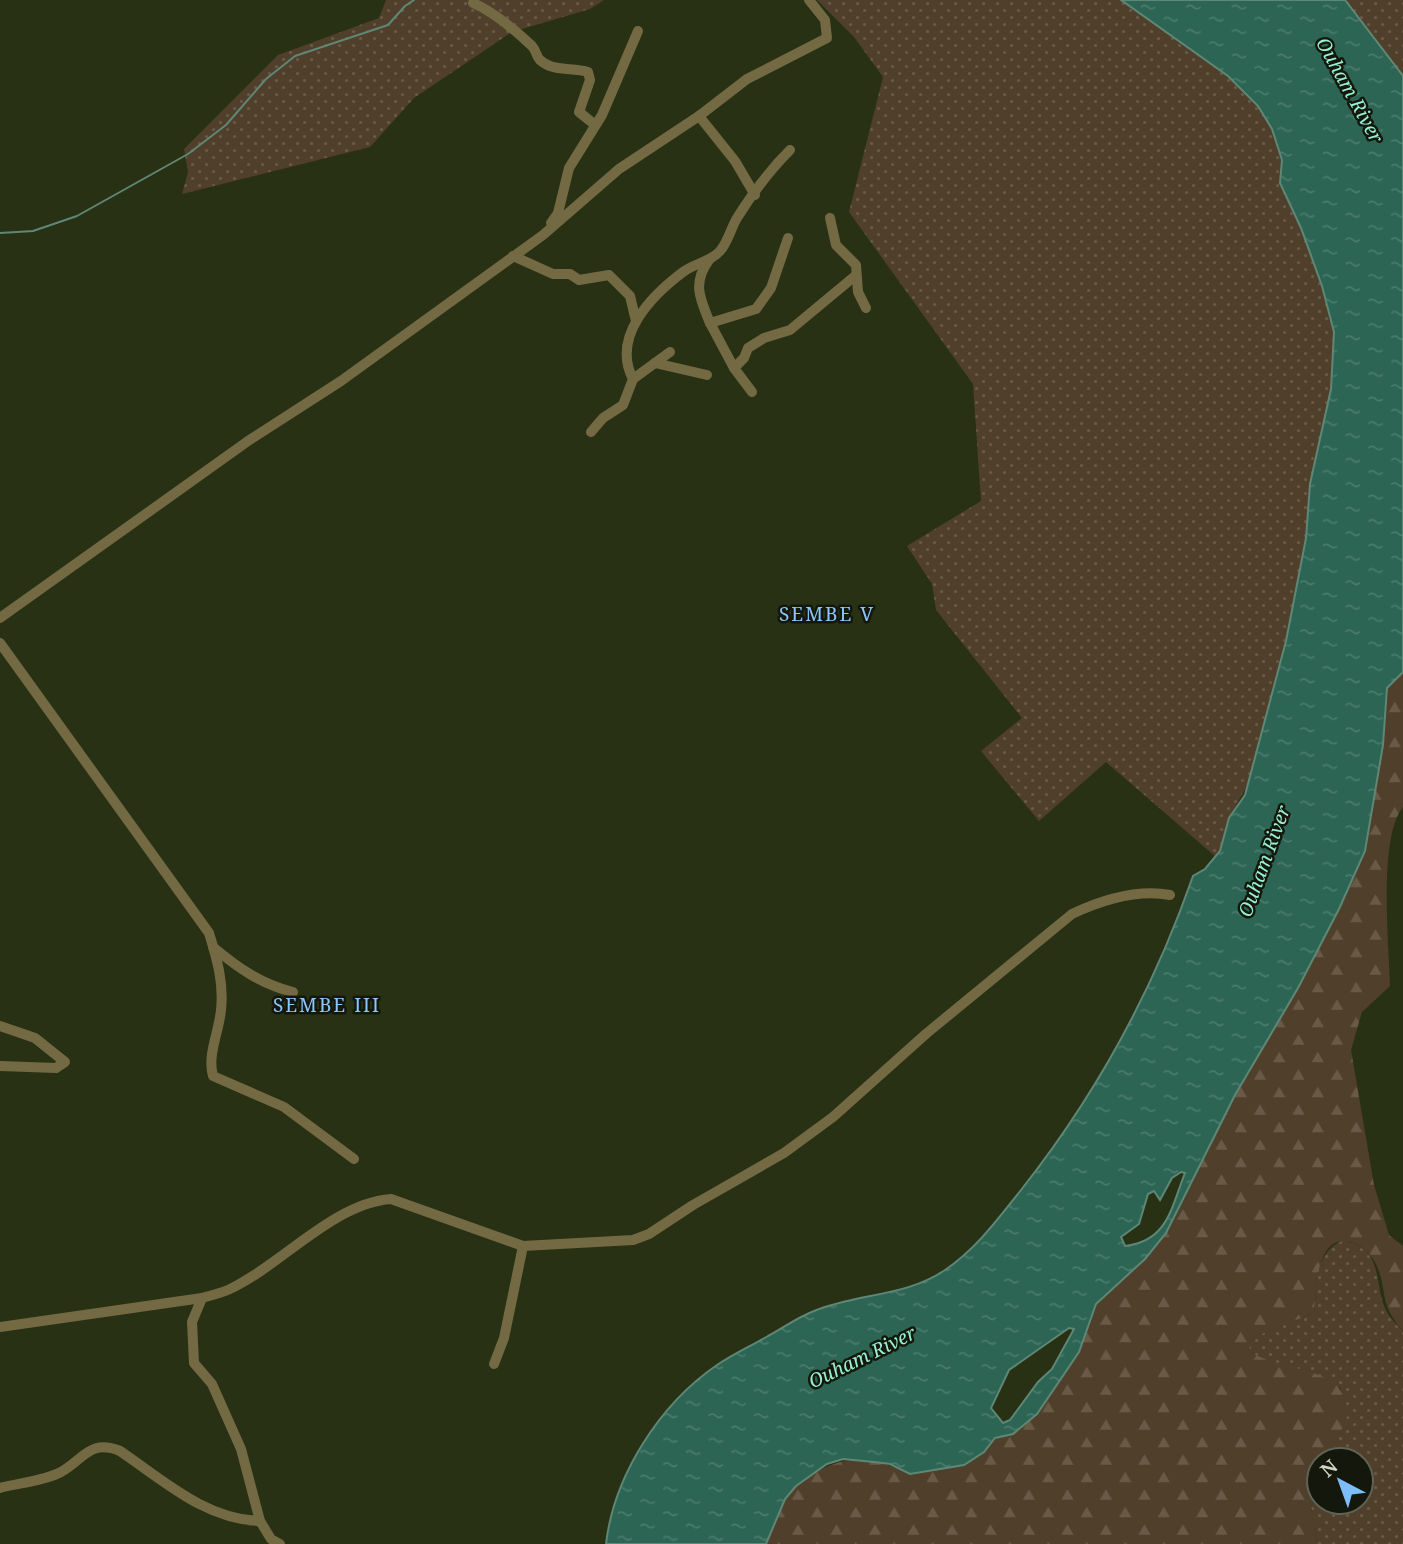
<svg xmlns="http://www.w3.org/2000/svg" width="1403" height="1544" viewBox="0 0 1403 1544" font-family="'Noto Serif',serif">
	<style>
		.grass { fill: url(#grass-dots) }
		.forest { fill: url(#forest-firs) }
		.water { fill: url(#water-ripples); stroke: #5e8776; stroke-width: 2; fill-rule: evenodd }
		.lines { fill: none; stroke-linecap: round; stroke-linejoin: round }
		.stream { stroke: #5e8776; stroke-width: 2 }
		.minor { stroke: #736a44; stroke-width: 10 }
		.labels { text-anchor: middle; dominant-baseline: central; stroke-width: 5; stroke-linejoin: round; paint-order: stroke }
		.water-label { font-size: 19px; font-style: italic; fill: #97f1d5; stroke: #14170b }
		.neighbourhood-label { font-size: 19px; letter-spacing: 2px; fill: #8bc6fd; stroke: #14170b }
	</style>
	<defs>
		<pattern id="grass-dots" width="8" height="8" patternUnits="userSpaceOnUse" patternTransform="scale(1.75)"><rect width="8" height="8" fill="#503f2a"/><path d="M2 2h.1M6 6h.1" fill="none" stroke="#685a47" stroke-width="1.8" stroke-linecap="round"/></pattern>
		<pattern id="forest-firs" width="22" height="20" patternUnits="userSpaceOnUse" patternTransform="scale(1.75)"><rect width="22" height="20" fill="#503f2a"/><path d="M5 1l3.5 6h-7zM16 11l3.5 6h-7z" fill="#685a47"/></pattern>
		<pattern id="water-ripples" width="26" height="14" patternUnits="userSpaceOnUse" patternTransform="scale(1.75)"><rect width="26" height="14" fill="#2d6555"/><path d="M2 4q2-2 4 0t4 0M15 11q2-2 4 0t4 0" fill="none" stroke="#4a7a6c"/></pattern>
	</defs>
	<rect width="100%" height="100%" fill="#293114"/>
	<!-- grass -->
	<g class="grass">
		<polygon points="386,0 604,0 590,9 512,32 414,98 370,147 182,194 188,172 184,149 278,55 379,18"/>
		<path d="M817,0H1121L1228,76L1258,106L1272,129L1282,160V189L1301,228L1323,286L1334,332V355L1331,389L1310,484L1306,538L1286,641L1250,778C1245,793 1235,804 1229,819C1223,832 1224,846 1216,857L1106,762L1039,821L981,751L1022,718L936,610L932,584L907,546L981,501L973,384L849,212L883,77L854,37Z"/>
		<polygon points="1345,0 1403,0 1403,76"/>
		<path d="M1343,1240C1388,1251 1371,1285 1388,1314C1392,1320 1398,1326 1403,1331V1544H1317L1311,1507L1319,1486V1502H1361V1460H1329L1348,1412L1340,1388L1260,1358L1249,1351L1250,1338L1314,1313C1318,1283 1313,1254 1343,1240Z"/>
	</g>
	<!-- forest -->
	<path class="forest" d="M1403,672V807C1378,837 1389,945 1390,986L1362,1012L1351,1050L1374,1185L1389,1235L1403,1246V1331C1377,1302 1389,1290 1375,1262C1371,1255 1359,1244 1351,1242C1315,1233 1317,1291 1314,1313L1251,1338L1249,1351C1274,1368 1318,1367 1338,1387C1343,1393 1346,1404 1349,1412L1329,1460H1319V1486L1311,1507L1317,1544H766C772,1530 776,1512 785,1499C791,1489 800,1483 809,1477C843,1453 873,1456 910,1474L984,1452L995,1438L1013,1434L1037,1414L1079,1352L1096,1304L1166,1233L1235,1095L1298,988L1365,851L1383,745L1387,687Z"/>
	<!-- water -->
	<path class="water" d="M1121,0H1345L1403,76V672L1387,688L1383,745L1365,851L1339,909L1298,988L1235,1095L1166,1233L1145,1259L1096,1304L1079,1352L1037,1414L1013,1434L995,1438L984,1452L964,1465L910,1474L890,1464L874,1462L843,1459L827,1464L796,1486L785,1499L766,1544H606C614,1475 660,1404 717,1365C733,1354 751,1346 768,1336C783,1328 798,1317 814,1311C857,1293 906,1297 945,1270C976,1249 998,1219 1021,1190C1096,1095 1153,991 1193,876L1205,869L1220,851L1229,818L1245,795L1286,641L1306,538L1310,484L1331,389L1334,332L1322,286L1301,228L1280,183L1282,160L1272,129L1258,106L1228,76ZM1181,1172L1185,1173C1171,1208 1168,1241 1125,1246L1121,1237L1139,1224L1148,1194L1154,1191L1160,1200L1172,1178ZM1069,1328L1074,1329L1052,1369L1038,1382L1010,1420L1003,1423L991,1408L1009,1370Z"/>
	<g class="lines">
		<!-- stream -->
		<polyline class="stream" points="0,233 33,231 77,216 188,154 226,125 266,79 295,56 388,25 405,6 414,0"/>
		<!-- minor -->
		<g class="minor">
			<path d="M473,3C494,12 515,30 532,46C536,50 536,56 540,60C553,72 572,67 588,72L590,80L579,112L594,124"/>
			<polyline points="699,116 735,161 755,195"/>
			<polyline points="830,218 836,245 856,265 858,292 866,308"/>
			<polyline points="551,223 558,213 569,168 602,115 638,31"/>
			<polyline points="513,256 553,274 570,274 579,280 609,275 630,296 636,321"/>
			<path d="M709,260C692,283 700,299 710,323L756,309L771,288L788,238"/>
			<polyline points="710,323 734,368 752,392"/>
			<polyline points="655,363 707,375"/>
			<polyline points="734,368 744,358 748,348 764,338 790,330 855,276"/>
			<polyline points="633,379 670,352"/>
			<path d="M591,432L603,418L623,405L633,379C611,337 651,296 683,272C693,264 712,261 720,251C728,242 731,228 737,218C752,194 770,170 790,150"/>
			<polyline points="0,618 248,441 341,381 543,235 619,169 699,116 747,79 827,38 825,20 809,0"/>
			<path d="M0,643L209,933C217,959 224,983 221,1010C219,1032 207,1055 213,1076L284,1107L354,1159"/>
			<path d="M213,947C238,968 261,984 293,992"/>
			<polyline points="0,1026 35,1038 65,1062 56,1068 0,1066"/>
			<polyline points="202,1298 192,1322 194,1363 212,1384 241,1449 260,1521 271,1539 280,1544"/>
			<path d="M0,1327L202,1298C212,1295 223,1293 232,1288C282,1264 334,1203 391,1199L523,1246L633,1240L649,1234L693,1205L784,1153L833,1117L927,1033L1072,914C1102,900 1137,889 1170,895"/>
			<polyline points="494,1364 504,1338 523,1246"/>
			<path d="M0,1488C19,1483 44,1481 61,1472C84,1459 90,1439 120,1451C163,1480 206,1520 260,1521"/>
		</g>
	</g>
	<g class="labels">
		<!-- water labels -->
		<g class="water-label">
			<text transform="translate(1350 90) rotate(61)">Ouham River</text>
			<text transform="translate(1264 861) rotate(-70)">Ouham River</text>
			<text transform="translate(862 1357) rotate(-26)">Ouham River</text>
		</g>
		<!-- neighbourhood labels -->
		<g class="neighbourhood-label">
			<text x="827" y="614">SEMBE V</text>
			<text x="327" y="1005">SEMBE III</text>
		</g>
	</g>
	<!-- north arrow -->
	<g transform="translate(1340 1481) rotate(319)"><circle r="33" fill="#14170b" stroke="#5f6355" stroke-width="2"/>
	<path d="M0-5L12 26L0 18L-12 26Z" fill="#7dbef9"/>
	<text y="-10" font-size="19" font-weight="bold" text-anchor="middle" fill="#cfd5c3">N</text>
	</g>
</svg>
